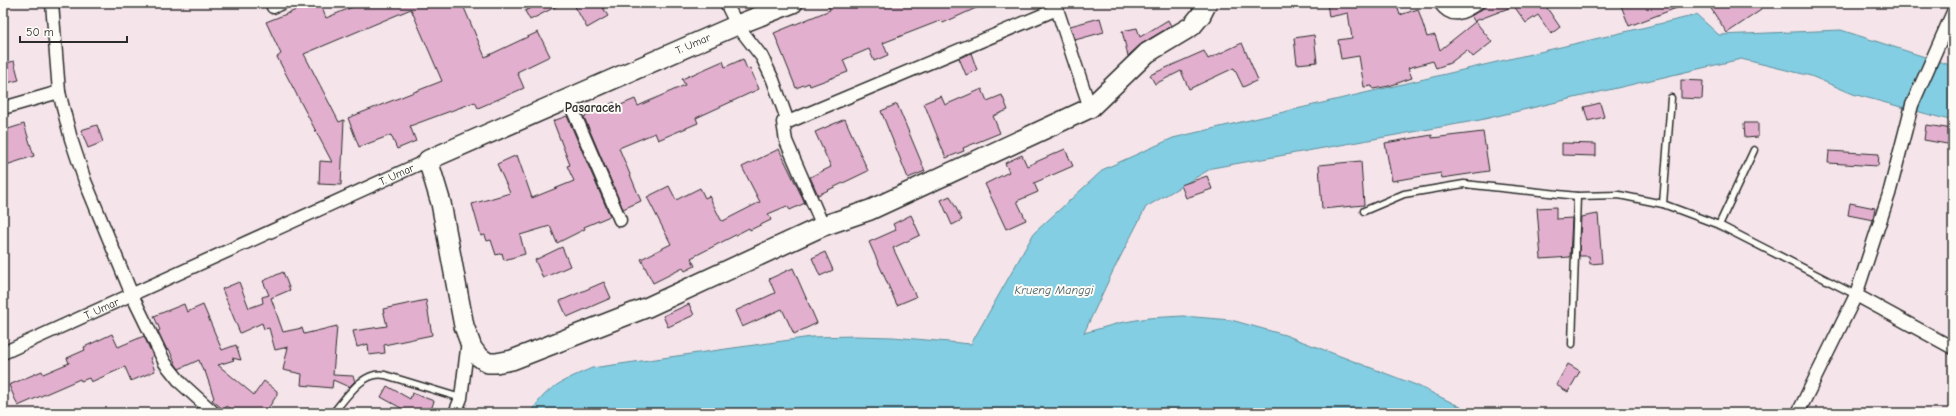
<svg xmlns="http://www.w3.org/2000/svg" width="1956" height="416" viewBox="0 0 1956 416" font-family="'Comic Neue',sans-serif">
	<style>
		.water { fill: #83cee3; stroke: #608d99 }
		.building { fill: #e2b0ce; stroke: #2b2b2b }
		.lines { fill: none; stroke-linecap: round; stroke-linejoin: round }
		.lane-casing { stroke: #2b2b2b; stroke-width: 9 }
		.street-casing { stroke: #2b2b2b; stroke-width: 15 }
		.primary-casing { stroke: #2b2b2b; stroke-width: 22 }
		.lane { stroke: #fdfcf7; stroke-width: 6 }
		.street { stroke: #fdfcf7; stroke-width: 12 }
		.primary { stroke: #fdfcf7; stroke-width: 19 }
		.labels { text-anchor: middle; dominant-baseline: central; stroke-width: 4; stroke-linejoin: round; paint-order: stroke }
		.street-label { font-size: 11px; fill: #2b2b2b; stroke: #fdfcf7 }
		.water-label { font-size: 12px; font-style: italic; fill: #455c62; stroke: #fdfcf7 }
		.quarter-label { font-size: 13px; font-weight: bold; fill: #2b2b2b; stroke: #fdfcf7 }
	</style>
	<rect width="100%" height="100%" fill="#f5e5eb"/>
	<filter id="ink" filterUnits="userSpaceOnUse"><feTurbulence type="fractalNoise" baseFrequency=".025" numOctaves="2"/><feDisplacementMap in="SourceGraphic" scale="8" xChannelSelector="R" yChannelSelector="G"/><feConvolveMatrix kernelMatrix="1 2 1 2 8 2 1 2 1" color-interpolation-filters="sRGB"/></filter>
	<g filter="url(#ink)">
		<!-- water -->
		<path class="water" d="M1697,15L1719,35L1841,30L1953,66V121L1853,94L1811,76L1741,59L1480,120L1212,168L1146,207L1113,271L1084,333L1119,323L1148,318L1183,316L1231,320L1285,335L1416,385L1473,413H531C546,386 565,380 592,368L811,337L856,336L893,337L971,344L1034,233L1104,169L1173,138Z"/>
		<!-- building -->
		<g class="building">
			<polygon points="314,3 320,3 326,18 362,3 462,3 485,57 538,32 550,56 517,72 524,88 478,108 475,102 410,126 416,141 397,149 391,135 359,147 348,118 442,81 411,9 304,54 339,122 344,120 341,185 319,184 320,161 332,162 277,57 281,54 266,22"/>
			<polygon points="540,3 563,3 530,20 525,11"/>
			<polygon points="573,3 600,3 608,16 587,28"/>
			<polygon points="827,3 987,3 943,23 942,20 883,43 888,55 874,61 869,49 843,60 848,72 810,86 809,83 796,88 774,33 830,10"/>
			<polygon points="1327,3 1396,3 1400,15 1418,9 1427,37 1435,35 1440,50 1475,22 1471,16 1482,9 1485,3 1554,3 1547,8 1560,27 1551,34 1538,15 1526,23 1514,6 1475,21 1492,42 1473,57 1467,50 1450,63 1436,68 1433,61 1408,68 1412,78 1389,86 1373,89 1372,86 1364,87 1359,56 1341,59 1338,40 1352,38 1348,13 1329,17"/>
			<polygon points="1620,3 1687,3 1687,4 1629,26"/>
			<polygon points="1716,3 1756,3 1761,10 1727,33 1710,7"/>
			<polygon points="1100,18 1104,32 1075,40 1070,26"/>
			<polygon points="1168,20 1171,26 1141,44 1128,56 1122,31 1137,28 1140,37"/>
			<polygon points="1314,35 1317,62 1297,64 1294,38"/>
			<polygon points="1242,43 1258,80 1243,87 1234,68 1189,89 1181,71 1155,84 1150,75 1204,51 1208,59"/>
			<polygon points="971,53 977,70 966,75 959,58"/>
			<polygon points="743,59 747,69 750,68 759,89 696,118 698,123 658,140 655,133 619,148 641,201 623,209 584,117 614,102 616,107 635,99 638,106 685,85 682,79 723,61 725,67"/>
			<polygon points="14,61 19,80 3,84 3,64"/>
			<polygon points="1681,80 1703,81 1702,99 1681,98"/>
			<polygon points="982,89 987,101 1002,95 1008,110 993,116 1000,133 963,148 964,151 946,158 924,103 941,96 945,105"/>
			<polygon points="1600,103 1604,117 1588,121 1584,107"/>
			<polygon points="897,104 925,171 908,178 881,111"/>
			<polygon points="567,116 610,216 584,227 585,229 557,243 550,226 520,235 525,254 504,260 502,253 496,255 491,240 487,241 485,235 481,236 472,204 510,193 497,164 517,155 532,198 574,181 567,166 570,165 553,121"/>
			<polygon points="845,119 868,171 818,195 810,177 831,167 815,132"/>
			<polygon points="1744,123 1758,123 1758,137 1745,138"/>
			<polygon points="24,124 34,156 3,166 3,141 8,140 5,130"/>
			<polygon points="97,125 103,142 88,148 81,130"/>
			<polygon points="1926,125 1953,129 1953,145 1924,140"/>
			<polygon points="1483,132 1489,171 1442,178 1441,173 1392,181 1385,143 1432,135 1432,138"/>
			<polygon points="1562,143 1596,144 1596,156 1562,155"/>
			<polygon points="779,149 805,203 790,210 787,206 768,214 771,220 750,230 749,228 691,258 695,266 685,271 683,268 653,283 641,259 671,244 647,197 669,186 676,200 700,188 705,198 709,196 721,220 723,221 760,202 742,167"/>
			<polygon points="1065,149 1073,166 1034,183 1038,192 1017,201 1026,220 1006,229 985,184 1009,172 1005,163 1022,155 1027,166"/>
			<polygon points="1829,151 1879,154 1878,166 1828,163"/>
			<polygon points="1361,161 1364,205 1322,209 1319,165"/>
			<polygon points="1207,176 1212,189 1186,198 1181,185"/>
			<polygon points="950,196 962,220 952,225 941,200"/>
			<polygon points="1850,203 1875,208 1873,220 1848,215"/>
			<polygon points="1556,207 1556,219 1572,218 1570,257 1541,259 1537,208"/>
			<polygon points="1598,214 1602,263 1590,264 1589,256 1579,256 1581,217"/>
			<polygon points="911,215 920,235 893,248 916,297 897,305 869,242 896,230 893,224"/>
			<polygon points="562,247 570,266 543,278 535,260"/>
			<polygon points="825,252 833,270 820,276 812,258"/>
			<polygon points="793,268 817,323 794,334 782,309 742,327 735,311 775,293 769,279"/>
			<polygon points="283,272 290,290 271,298 283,332 302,328 304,334 337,326 333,375 353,376 355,381 349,387 333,380 332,388 301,385 302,374 283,370 288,347 275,350 269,328 264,329 262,323 240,333 222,289 239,282 249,308 263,303 262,297 269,295 263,281"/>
			<polygon points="604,282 611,298 567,317 560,301"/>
			<polygon points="426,300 432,335 384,345 385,353 369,355 368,344 357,347 353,331 387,326 383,309"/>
			<polygon points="184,304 187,312 203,305 222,350 236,345 241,360 232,358 234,360 218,365 254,395 264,381 277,391 277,395 265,413 236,413 227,406 224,410 212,400 214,398 205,371 203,371 199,360 179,369 176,365 169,349 167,350 158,331 160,330 154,316"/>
			<polygon points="689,304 694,315 668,327 663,316"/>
			<polygon points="112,334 118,347 144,336 153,356 150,358 155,371 131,381 125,367 91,382 89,378 81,381 80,379 18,406 9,385 42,371 43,374 69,363 67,358 85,350 84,347"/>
			<polygon points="1568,364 1580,371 1568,392 1556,385"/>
			<polygon points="387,386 410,399 412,393 434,401 430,413 410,413 381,397"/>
		</g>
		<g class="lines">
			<!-- lane casing -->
			<g class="lane-casing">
				<g id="lane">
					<polyline points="1663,204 1671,98"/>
					<polyline points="1364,211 1404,194 1464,184 1577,196 1619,195 1663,204 1719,225 1856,295"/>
					<polyline points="1719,225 1754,150"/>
					<polyline points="1572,344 1577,196"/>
					<path d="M333,413C346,398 363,370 385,375L461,398"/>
				</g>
			</g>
			<!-- street casing -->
			<g class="street-casing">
				<g id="street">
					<polyline points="52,3 59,92 71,139 85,181 132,295 165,363 181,383 214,413"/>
					<polyline points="726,3 737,25 762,57 773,80 788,122 783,122 786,141 823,226"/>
					<polyline points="1055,3 1090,108"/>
					<path d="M1440,3C1452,20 1463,13 1478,3"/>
					<polyline points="273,7 282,3"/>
					<polyline points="568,99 620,220"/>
					<polyline points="3,108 59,92"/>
					<polyline points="788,122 1057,9"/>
					<polyline points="1856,295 1953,348"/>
					<path id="s1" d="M3,353L428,160"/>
					<polyline points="455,413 461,398 468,341"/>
					<polyline points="1798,413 1856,295 1889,194 1912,105 1953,12"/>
				</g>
			</g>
			<!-- primary casing -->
			<g class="primary-casing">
				<polyline id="primary" points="793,3 737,25 428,160 441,203 464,326 472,348 478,356 488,363 496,363 512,360 648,307 823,226 870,210 1090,108 1147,53 1192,26 1201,15 1207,3"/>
			</g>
			<!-- lane -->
			<use href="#lane" class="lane"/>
			<!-- street -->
			<use href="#street" class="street"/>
			<!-- primary -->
			<use href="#primary" class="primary"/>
		</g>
	</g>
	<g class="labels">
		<!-- street labels -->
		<g class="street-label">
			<text transform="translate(693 44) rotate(-23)">T. Umar</text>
			<text stroke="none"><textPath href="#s1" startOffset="432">T. Umar</textPath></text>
			<text stroke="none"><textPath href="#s1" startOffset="108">T. Umar</textPath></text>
		</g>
		<!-- water labels -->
		<g class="water-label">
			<text x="1054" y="290">Krueng Manggi</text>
		</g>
		<!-- quarter labels -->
		<g class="quarter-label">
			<text x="593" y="107">Pasaraceh</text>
		</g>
	</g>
	<!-- margin -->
	<rect width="1956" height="416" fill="none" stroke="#fdfcf7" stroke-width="16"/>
	<rect x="8" y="8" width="1940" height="400" fill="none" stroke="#2b2b2b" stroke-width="1.5" filter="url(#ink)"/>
	<!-- scale -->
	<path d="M20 36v6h107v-6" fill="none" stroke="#2b2b2b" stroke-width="2"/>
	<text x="26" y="36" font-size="12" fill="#2b2b2b" stroke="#fdfcf7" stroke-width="3" paint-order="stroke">50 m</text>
</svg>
